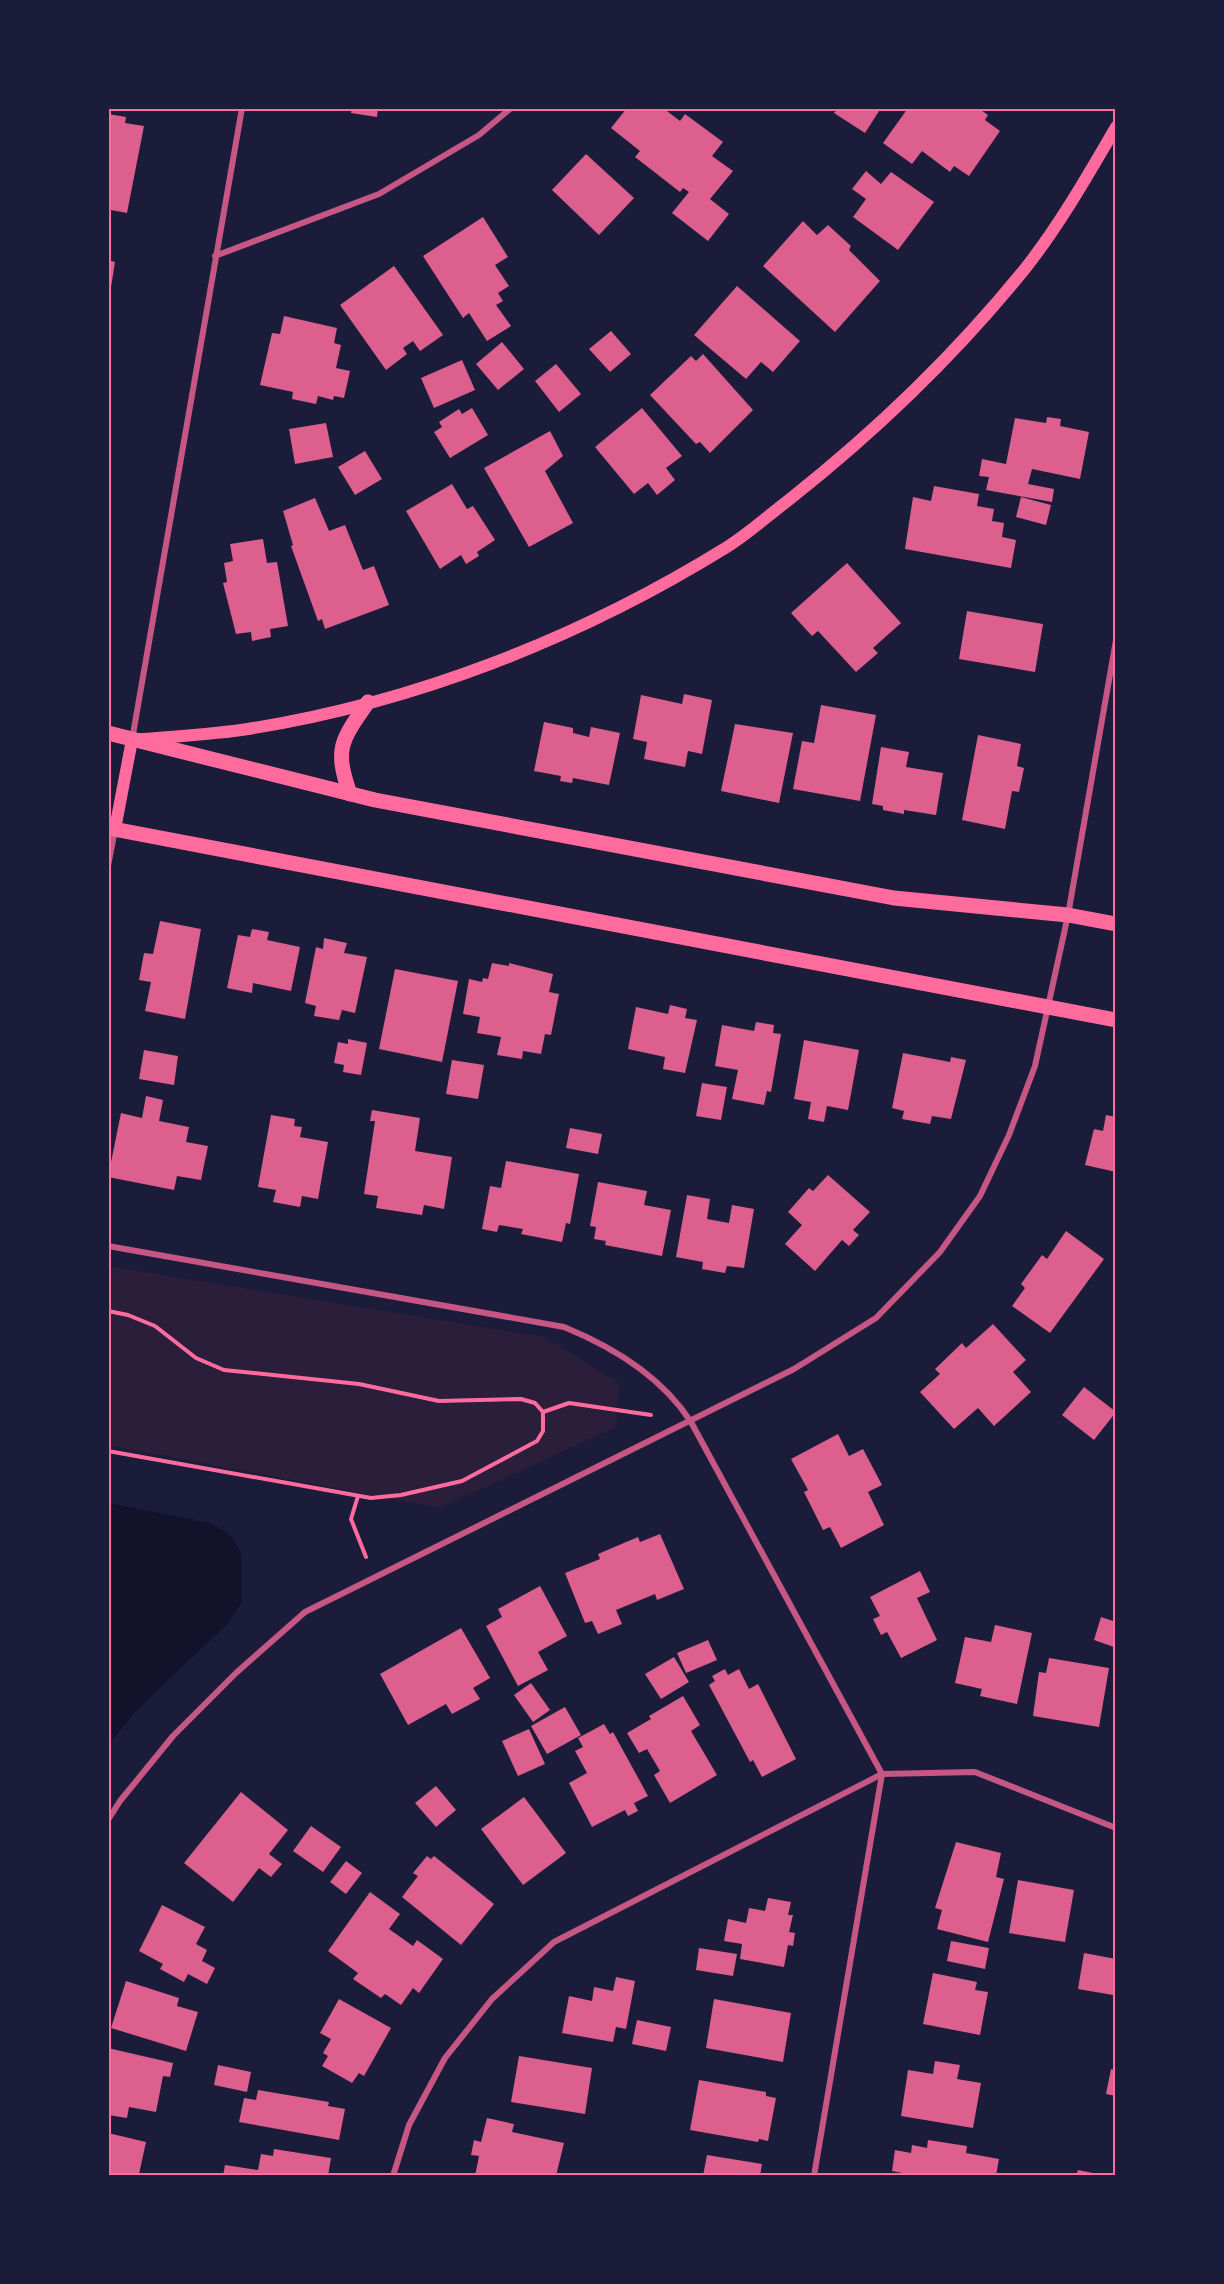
<svg xmlns="http://www.w3.org/2000/svg" width="1224" height="2284" viewBox="0 0 1224 2284" font-family="Inter,sans-serif">
	<style>
		.green { fill: #2a1e3b }
		.water { fill: #12122b }
		.building { fill: #dd5f8e }
		.lines { fill: none; stroke-linecap: round; stroke-linejoin: round }
		.path { stroke: #ff6b9d; stroke-width: 4 }
		.minor { stroke: #c65784; stroke-width: 6 }
		.secondary { stroke: #ff6b9d; stroke-width: 12 }
		.primary { stroke: #ff6b9d; stroke-width: 15 }
		.neatline { fill: none; stroke: #ff6b9d; stroke-width: 2 }
	</style>
	<rect width="100%" height="100%" fill="#1b1b3a"/>
	<!-- green -->
	<polygon class="green" points="108,1266 545,1337 619,1383 616,1427 440,1508 108,1445"/>
	<!-- water -->
	<polygon class="water" points="108,1503 210,1523 230,1535 241,1553 242,1602 227,1624 137,1710 108,1745"/>
	<!-- building -->
	<g class="building">
		<polygon points="352,108 378,108 377,117 351,113"/>
		<polygon points="627,108 663,108 680,121 685,114 723,142 712,156 733,171 710,199 729,214 708,241 672,213 689,192 683,188 680,192 635,157 640,151 611,128"/>
		<polygon points="838,108 881,108 865,133 834,113"/>
		<polygon points="908,108 978,108 988,115 985,120 1000,131 969,176 954,166 950,172 922,151 912,164 883,143"/>
		<polygon points="108,114 126,117 125,123 144,126 127,213 111,210 111,215 108,214"/>
		<polygon points="586,154 634,198 599,235 552,190"/>
		<polygon points="866,171 881,184 891,172 934,202 898,250 853,217 866,199 852,189"/>
		<polygon points="483,217 508,257 495,265 509,286 498,293 503,301 496,305 511,326 487,341 469,313 463,318 423,256"/>
		<polygon points="803,221 817,235 828,225 851,246 849,250 880,281 835,332 763,266"/>
		<polygon points="108,260 115,262 109,300 108,299"/>
		<polygon points="394,266 443,335 420,351 413,341 403,348 407,354 386,370 340,305"/>
		<polygon points="737,286 800,341 773,372 761,362 746,379 694,335"/>
		<polygon points="284,316 337,328 334,343 341,345 336,368 350,371 344,398 334,396 333,400 318,396 316,404 292,399 293,392 260,385 272,333 280,334"/>
		<polygon points="611,331 631,354 610,372 589,349"/>
		<polygon points="502,342 524,369 498,390 476,364"/>
		<polygon points="703,354 753,410 710,453 700,442 696,444 650,395 691,356 696,361"/>
		<polygon points="462,360 475,390 434,408 421,378"/>
		<polygon points="556,364 581,394 559,412 535,381"/>
		<polygon points="472,408 488,435 450,458 434,432 442,427 439,422 459,409 462,414"/>
		<polygon points="642,408 682,456 666,468 675,480 657,495 648,483 634,494 595,447"/>
		<polygon points="1047,417 1061,419 1060,426 1089,432 1080,479 1032,469 1028,484 1054,489 1052,502 986,490 989,477 979,476 982,459 1006,464 1015,418 1046,423"/>
		<polygon points="326,423 333,457 295,464 289,429"/>
		<polygon points="550,431 563,456 545,471 573,523 529,547 484,468"/>
		<polygon points="365,451 382,479 355,495 338,467"/>
		<polygon points="452,484 467,509 473,506 495,540 477,552 479,556 466,564 461,555 440,569 406,511"/>
		<polygon points="934,486 979,494 977,506 994,509 992,521 1004,523 1002,537 1016,540 1011,568 905,549 913,497 931,501"/>
		<polygon points="1021,497 1051,505 1046,525 1016,517"/>
		<polygon points="315,498 329,531 345,525 363,570 374,566 389,605 325,629 322,619 318,621 291,546 293,545 283,511"/>
		<polygon points="263,539 267,563 277,562 288,626 270,629 271,637 252,641 251,632 236,634 223,583 227,582 224,563 233,561 230,544"/>
		<polygon points="847,563 901,623 873,648 878,653 856,672 818,631 812,636 791,613"/>
		<polygon points="967,611 1043,624 1035,672 959,659"/>
		<polygon points="684,694 712,700 702,754 688,751 685,767 644,759 647,742 633,739 641,695 682,704"/>
		<polygon points="821,705 876,715 860,801 793,789 802,741 814,743"/>
		<polygon points="544,722 573,728 573,733 589,737 591,727 620,733 609,785 573,778 572,783 560,781 561,776 534,771"/>
		<polygon points="735,724 793,733 779,803 721,791"/>
		<polygon points="978,735 1021,744 1017,766 1024,768 1019,792 1012,791 1005,829 962,820"/>
		<polygon points="881,747 909,752 906,767 943,773 936,815 904,810 904,814 883,810 883,806 872,804"/>
		<polygon points="160,921 201,929 185,1019 145,1011 151,982 139,980 144,953 153,954"/>
		<polygon points="252,929 269,932 267,940 300,947 291,991 253,983 252,993 227,988 238,935 250,937"/>
		<polygon points="324,938 347,943 344,953 367,957 355,1013 342,1010 339,1020 314,1016 316,1006 305,1003 316,947 323,949"/>
		<polygon points="492,963 509,966 509,963 553,974 549,992 559,994 551,1035 545,1034 541,1054 523,1051 522,1059 497,1055 501,1037 477,1033 480,1017 463,1014 469,979 482,982 483,978 488,979"/>
		<polygon points="395,969 458,981 442,1062 379,1049"/>
		<polygon points="670,1005 687,1009 685,1018 697,1020 685,1073 663,1069 665,1057 628,1049 636,1007 668,1014"/>
		<polygon points="756,1022 774,1025 773,1033 781,1034 771,1092 767,1091 764,1105 732,1099 738,1070 715,1066 722,1025 754,1031"/>
		<polygon points="348,1039 367,1043 361,1075 343,1072 344,1065 334,1063 338,1042 348,1044"/>
		<polygon points="804,1040 859,1050 848,1110 827,1106 824,1122 808,1119 811,1102 794,1099"/>
		<polygon points="144,1050 178,1056 174,1085 139,1079"/>
		<polygon points="903,1053 950,1062 951,1057 966,1060 951,1119 932,1116 930,1124 902,1119 904,1111 892,1108"/>
		<polygon points="452,1060 484,1065 478,1099 446,1094"/>
		<polygon points="702,1083 727,1087 721,1120 696,1116"/>
		<polygon points="146,1096 163,1100 159,1121 189,1127 186,1142 208,1146 201,1180 177,1176 174,1190 108,1177 121,1113 142,1118"/>
		<polygon points="372,1110 420,1118 415,1151 452,1157 444,1209 424,1205 422,1215 376,1208 378,1196 364,1194 375,1121 370,1121"/>
		<polygon points="271,1115 295,1119 294,1126 302,1127 300,1137 328,1142 318,1199 302,1196 300,1207 273,1202 276,1190 258,1187"/>
		<polygon points="1106,1115 1116,1117 1116,1172 1085,1165 1094,1129 1103,1131"/>
		<polygon points="570,1128 602,1134 598,1154 566,1148"/>
		<polygon points="506,1161 579,1174 570,1224 566,1223 562,1242 521,1234 523,1229 499,1225 497,1232 482,1229 490,1186 501,1188"/>
		<polygon points="828,1175 870,1212 853,1230 859,1235 849,1246 842,1240 815,1271 785,1244 802,1225 788,1212 809,1188 813,1191"/>
		<polygon points="598,1182 647,1191 644,1205 671,1210 662,1256 605,1245 606,1241 594,1239 596,1227 590,1226"/>
		<polygon points="687,1195 710,1199 707,1219 729,1223 732,1205 754,1209 744,1268 727,1266 725,1273 702,1269 703,1262 676,1257"/>
		<polygon points="1066,1231 1104,1259 1050,1333 1012,1306 1025,1288 1021,1284 1042,1255 1047,1259"/>
		<polygon points="993,1324 1026,1360 1013,1372 1031,1392 994,1426 978,1408 954,1429 920,1392 940,1374 935,1369 962,1343 966,1348"/>
		<polygon points="1084,1387 1116,1412 1094,1440 1062,1415"/>
		<polygon points="838,1434 849,1456 863,1449 882,1485 868,1492 884,1525 841,1548 830,1527 823,1530 804,1492 808,1490 791,1459"/>
		<polygon points="660,1534 684,1589 657,1600 655,1594 616,1610 622,1624 598,1634 592,1621 585,1623 565,1573 600,1559 598,1554 638,1537 640,1542"/>
		<polygon points="920,1571 930,1592 917,1598 937,1640 901,1658 887,1632 881,1635 873,1619 880,1616 870,1597"/>
		<polygon points="540,1586 567,1636 538,1652 548,1670 518,1686 486,1626 502,1617 498,1609"/>
		<polygon points="1101,1617 1116,1622 1114,1647 1094,1640"/>
		<polygon points="995,1625 1032,1633 1017,1704 980,1696 982,1689 955,1683 965,1637 991,1642"/>
		<polygon points="461,1628 490,1678 473,1688 480,1699 452,1714 446,1704 408,1725 380,1674"/>
		<polygon points="708,1640 717,1660 686,1673 677,1653"/>
		<polygon points="674,1657 689,1682 661,1699 645,1674"/>
		<polygon points="1049,1658 1109,1668 1099,1727 1033,1716 1039,1672 1046,1673"/>
		<polygon points="725,1669 728,1675 739,1669 749,1689 758,1684 796,1759 762,1777 753,1760 750,1762 709,1685 715,1681 712,1676"/>
		<polygon points="531,1683 550,1710 533,1722 514,1695"/>
		<polygon points="683,1696 700,1725 691,1731 717,1775 670,1803 654,1775 660,1771 647,1749 639,1753 627,1733 651,1719 649,1716"/>
		<polygon points="565,1707 581,1735 547,1754 531,1726"/>
		<polygon points="604,1724 610,1734 613,1732 648,1796 634,1803 638,1811 628,1816 625,1810 592,1827 569,1783 587,1773 575,1751 583,1747 578,1738"/>
		<polygon points="529,1729 545,1764 518,1776 502,1741"/>
		<polygon points="436,1786 456,1810 436,1827 415,1803"/>
		<polygon points="241,1792 288,1830 269,1854 282,1864 271,1877 259,1868 233,1902 184,1863"/>
		<polygon points="524,1797 566,1853 523,1885 481,1829"/>
		<polygon points="311,1826 341,1847 323,1872 293,1851"/>
		<polygon points="956,1842 1001,1853 996,1877 1004,1879 988,1942 937,1929 942,1910 935,1908"/>
		<polygon points="427,1856 431,1859 434,1856 494,1904 461,1945 402,1897 418,1876 413,1873"/>
		<polygon points="346,1861 362,1873 346,1894 330,1882"/>
		<polygon points="1018,1880 1074,1890 1065,1942 1009,1933"/>
		<polygon points="370,1892 400,1914 389,1929 413,1946 417,1940 443,1959 419,1993 413,1988 401,2005 385,1994 381,1998 353,1979 358,1973 328,1951"/>
		<polygon points="768,1898 791,1902 788,1915 793,1915 789,1932 795,1933 793,1946 788,1945 784,1967 740,1959 742,1944 724,1941 728,1919 746,1923 749,1908 765,1911"/>
		<polygon points="162,1905 205,1927 196,1944 207,1950 202,1961 215,1968 207,1984 188,1974 184,1982 160,1969 163,1964 139,1951"/>
		<polygon points="951,1941 989,1948 985,1969 947,1961"/>
		<polygon points="699,1948 737,1954 733,1976 696,1970"/>
		<polygon points="1084,1953 1116,1959 1113,1995 1078,1989"/>
		<polygon points="933,1973 977,1982 975,1990 988,1992 980,2035 923,2024"/>
		<polygon points="616,1977 635,1981 626,2029 616,2027 613,2042 562,2033 569,1996 592,2001 594,1987 613,1991"/>
		<polygon points="126,1981 179,1998 177,2006 198,2012 186,2051 111,2028"/>
		<polygon points="339,1999 391,2028 364,2076 359,2073 352,2083 322,2066 328,2056 323,2053 331,2039 320,2033"/>
		<polygon points="714,1999 791,2013 783,2062 706,2048"/>
		<polygon points="637,2020 671,2027 666,2051 632,2044"/>
		<polygon points="108,2048 173,2063 170,2077 163,2076 156,2112 129,2107 127,2118 108,2115"/>
		<polygon points="519,2056 592,2068 585,2114 511,2102"/>
		<polygon points="935,2061 960,2065 957,2079 981,2083 973,2128 901,2116 908,2070 933,2074"/>
		<polygon points="218,2065 251,2072 247,2092 214,2085"/>
		<polygon points="1111,2069 1116,2070 1116,2096 1106,2094"/>
		<polygon points="699,2080 766,2092 766,2096 776,2098 768,2141 759,2139 758,2142 690,2130"/>
		<polygon points="258,2090 329,2102 328,2106 345,2109 339,2140 239,2122 244,2098 256,2100"/>
		<polygon points="487,2118 514,2124 512,2132 564,2143 556,2176 475,2176 479,2156 471,2155 474,2140 481,2142"/>
		<polygon points="108,2133 146,2142 139,2174 145,2176 108,2176"/>
		<polygon points="928,2140 967,2146 966,2153 999,2159 996,2176 901,2176 902,2173 892,2171 895,2150 911,2153 912,2145 927,2148"/>
		<polygon points="274,2149 331,2158 328,2176 223,2176 225,2165 258,2170 261,2154 273,2156"/>
		<polygon points="707,2155 762,2164 760,2176 703,2176"/>
		<polygon points="1078,2170 1103,2175 1102,2176 1076,2176"/>
	</g>
	<g class="lines">
		<!-- path -->
		<g class="path">
			<polyline points="108,1311 128,1315 155,1326 196,1358 224,1370 359,1384 439,1401 521,1399 535,1403 543,1412 543,1431 537,1441 462,1481 401,1495 371,1498 108,1451"/>
			<polyline points="543,1412 569,1403 651,1415"/>
			<polyline points="358,1496 351,1519 366,1557"/>
		</g>
		<!-- minor -->
		<g class="minor">
			<polyline points="215,256 379,194 479,135 511,108"/>
			<polyline points="132,740 242,108"/>
			<polyline points="108,866 115,830"/>
			<path d="M108,1246L564,1327C613,1347 662,1377 691,1422L882,1774L814,2176"/>
			<polyline points="108,1820 120,1801 173,1736 236,1673 305,1612 794,1369 876,1318 940,1252 980,1196 1009,1135 1035,1066 1068,915 1116,640"/>
			<polyline points="393,2176 409,2125 445,2058 492,1999 554,1942 882,1774 975,1772 1116,1828"/>
		</g>
		<!-- secondary -->
		<path class="secondary" d="M115,829L132,740C168,737 205,735 241,730C413,704 580,638 727,547C749,533 769,515 790,499C876,431 955,355 1024,270C1059,226 1088,175 1116,127"/>
		<!-- primary -->
		<g class="primary">
			<polyline points="108,733 375,800 894,898 1068,915 1116,924"/>
			<path d="M350,794C334,748 341,741 368,702"/>
			<polyline points="108,828 1116,1020"/>
		</g>
	</g>
	<!-- border -->
	<rect width="1224" height="2284" fill="none" stroke="#1b1b3a" stroke-width="219"/>
	<rect x="110" y="110" width="1004" height="2064" class="neatline"/>
</svg>
